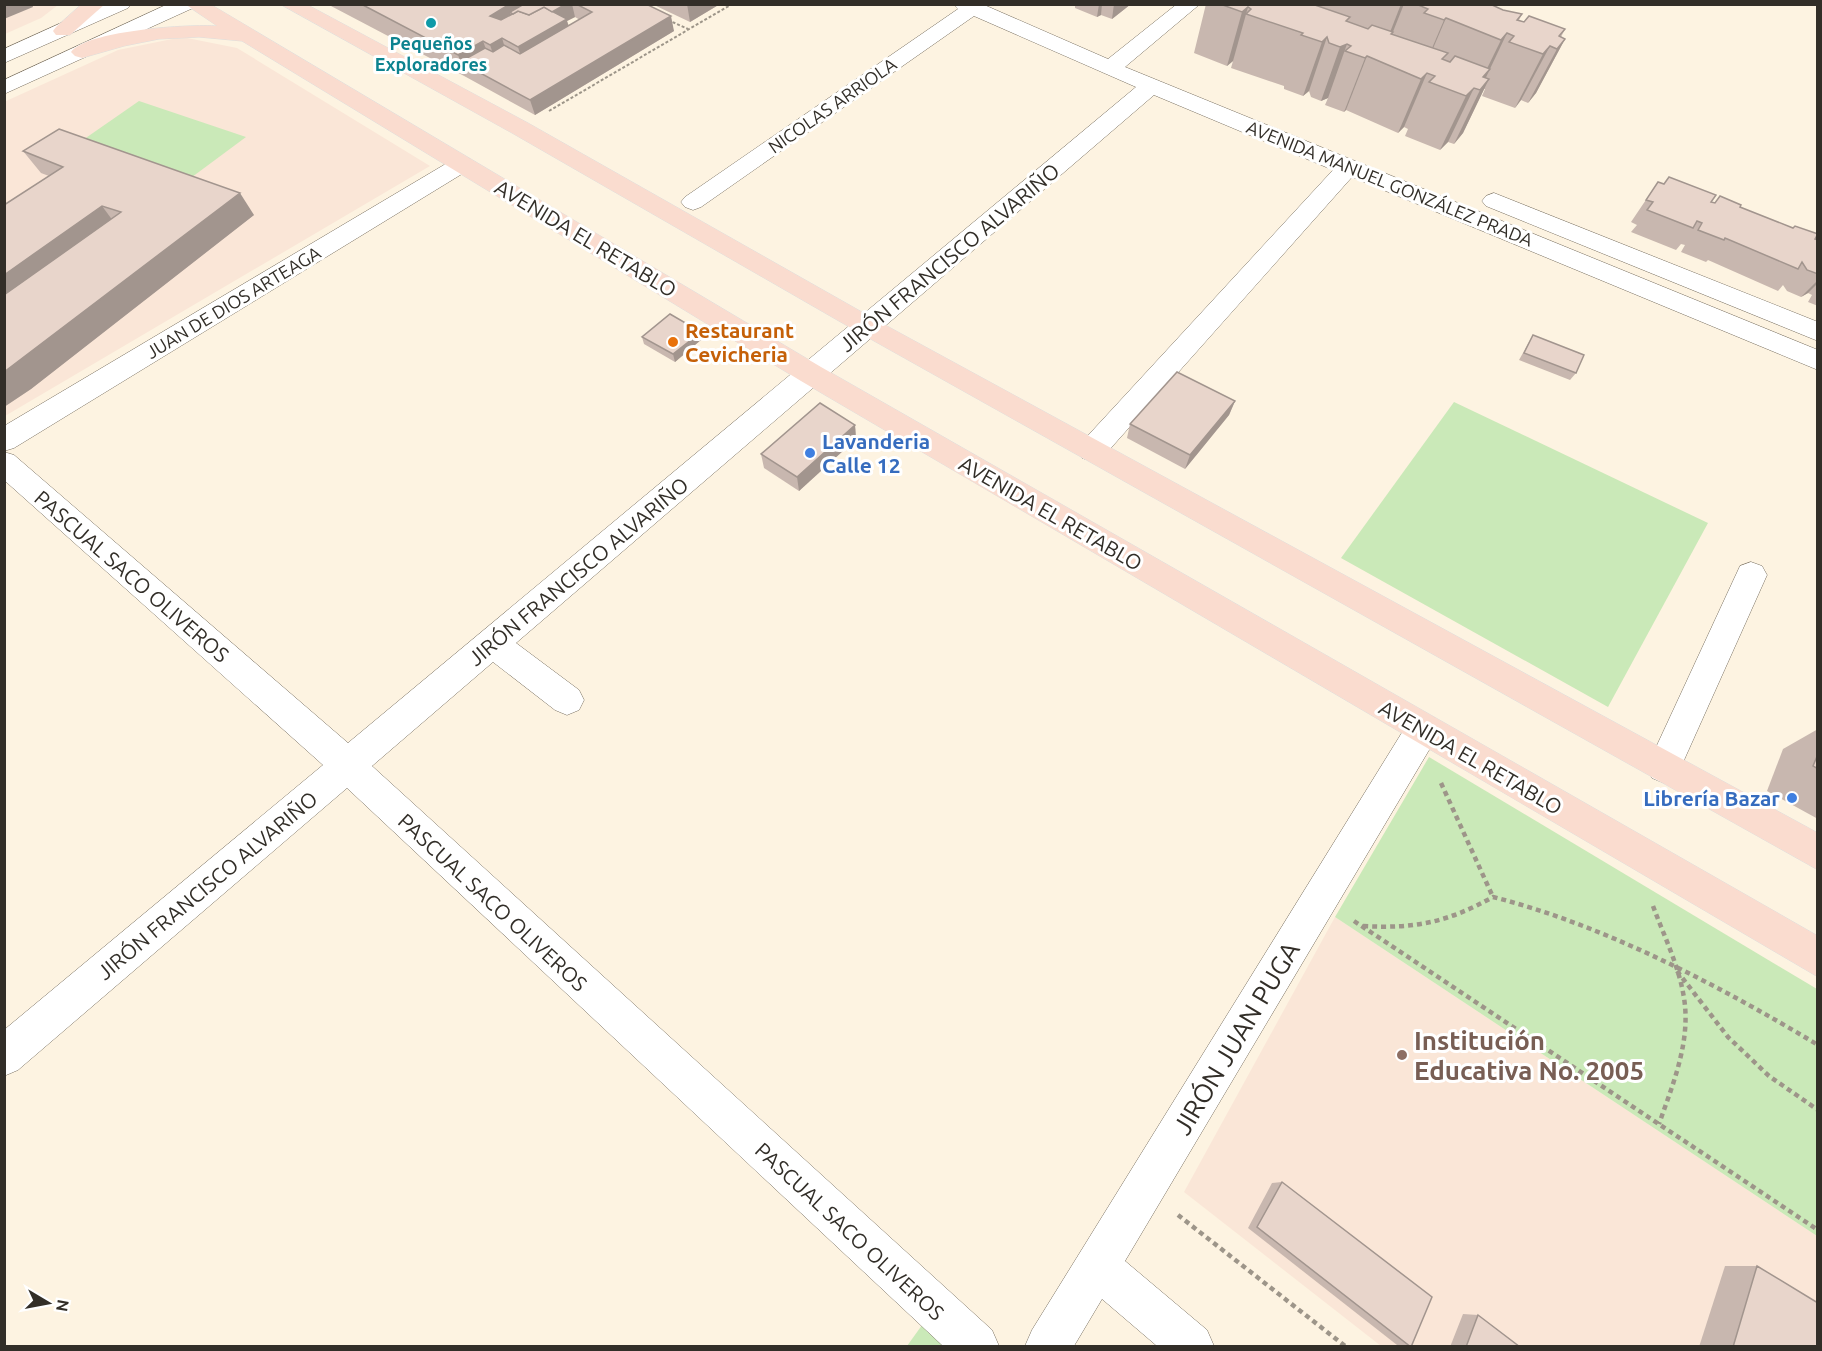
<svg xmlns="http://www.w3.org/2000/svg" width="1822" height="1351" viewBox="0 0 1822 1351" font-family="Ubuntu,sans-serif">
	<style>
		.education { fill: #fae6d7 }
		.green { fill: #cae9b8 }
		.lines { fill: none; stroke-linecap: round; stroke-linejoin: round }
		.minor-casing { stroke: #786f60; stroke-width: 1 }
		.major-casing { stroke: #dededd; stroke-width: 1 }
		.path-far1 { stroke: #9d9589; stroke-width: 2; stroke-dasharray: 3 2; stroke-linecap: butt }
		.path { stroke: #9d9589; stroke-width: 4.5; stroke-dasharray: 5 4; stroke-linecap: butt }
		.minor { fill: #fff; fill-rule: evenodd }
		.major { fill: #fadccf; fill-rule: evenodd }
		.wall { fill: #c8b7af; fill-rule: evenodd }
		.shaded-wall { fill: #a2958e }
		.building { fill: #e8d5cb; stroke: #a2958e; stroke-width: 1.5 }
		.culture-dot { fill: #0f9aa8; stroke: #fff; stroke-width: 2 }
		.food-dot { fill: #e8710a; stroke: #fff; stroke-width: 2 }
		.shop-dot { fill: #3f7fe0; stroke: #fff; stroke-width: 2 }
		.education-dot { fill: #8d6e63; stroke: #fff; stroke-width: 2 }
		.labels { text-anchor: middle; dominant-baseline: central; stroke-width: 6; stroke-linejoin: round; paint-order: stroke }
		.far-culture-label { font-size: 18px; font-weight: bold; fill: #0d838f; stroke: #fff }
		.far-street-label { font-size: 18px; fill: #322e28; stroke: #fff }
		.street-label { font-size: 21px; fill: #322e28; stroke: #fff }
		.food-label { font-size: 21px; font-weight: bold; fill: #c56008; stroke: #fff; text-anchor: start }
		.shop-label { font-size: 21px; font-weight: bold; fill: #366cbe; stroke: #fff; text-anchor: start }
		.near-street-label { font-size: 26px; fill: #322e28; stroke: #fff }
		.near-education-label { font-size: 26px; font-weight: bold; fill: #785e54; stroke: #fff; text-anchor: start }
	</style>
	<rect width="100%" height="100%" fill="#fdf3e1"/>
	<!-- education -->
	<g class="education">
		<polygon points="5,5 58,5 41,18 5,34"/>
		<polygon points="182,37 237,48 430,166 5,416 4,102 118,50"/>
		<polygon points="1335,917 1817,1236 1817,1346 1381,1346 1184,1192"/>
	</g>
	<!-- green -->
	<g class="green">
		<polygon points="139,101 246,137 188,180 80,142"/>
		<polygon points="1454,402 1708,523 1608,707 1341,558"/>
		<polygon points="1429,757 1817,989 1817,1236 1335,917"/>
		<polygon points="925,1321 951,1346 907,1346"/>
	</g>
	<g class="lines">
		<!-- minor casing -->
		<g class="minor-casing">
			<g id="minor">
				<polygon points="103,4 131,4 128,8 4,63 4,49"/>
				<polygon points="168,4 196,4 193,8 4,94 4,80"/>
				<polygon points="954,4 982,4 1108,59 1177,4 1200,4 1125,67 1818,350 1818,370 1352,177 1102,458 1092,461 1082,458 1078,450 1082,442 1333,170 1154,95 516,643 579,690 584,700 579,710 567,715 555,710 493,662 372,766 992,1330 999,1346 943,1346 347,788 18,1070 4,1076 4,1030 323,765 4,480 4,452 14,455 348,743 1136,87 974,16 701,207 693,210 685,207 681,202 685,197 958,9"/>
				<polygon points="462,157 470,159 474,164 470,169 14,448 4,451 4,426 454,159"/>
				<polygon points="1494,193 1818,322 1818,341 1486,206 1482,201 1486,196"/>
				<polygon points="1751,562 1762,566 1767,575 1676,778 1664,783 1652,778 1647,767 1652,756 1740,566"/>
				<polygon points="1423,714 1435,718 1440,729 1435,740 1125,1261 1207,1330 1214,1346 1157,1346 1102,1299 1074,1346 1025,1346 1032,1330 1411,718"/>
			</g>
		</g>
		<!-- major casing -->
		<g class="major-casing">
			<g id="major">
				<polygon points="82,4 105,4 70,35 56,35 53,31 56,27"/>
				<path d="M185,4H210L821,367L1818,936V977L801,381L242,41L199,37L159,39L124,46L82,58L75,56L71,52C87,30 190,24 217,26Z"/>
				<polygon points="280,4 306,4 528,123 876,320 1818,833 1818,870 858,332 512,133"/>
			</g>
		</g>
		<!-- path-far1 -->
		<g class="path-far1">
			<polyline points="668,20 688,29"/>
			<polyline points="549,111 732,4"/>
		</g>
		<!-- path -->
		<g class="path">
			<polyline points="1441,783 1493,897"/>
			<path d="M1653,906C1664,936 1679,966 1684,998C1691,1041 1673,1084 1659,1124"/>
			<polyline points="1354,921 1818,1230"/>
			<path d="M1363,926C1415,929 1448,922 1493,897C1604,925 1720,986 1818,1045"/>
			<polyline points="1677,971 1728,1037 1769,1076 1818,1110"/>
			<polyline points="1178,1215 1345,1346"/>
		</g>
		<!-- minor -->
		<use href="#minor" class="minor"/>
		<!-- major -->
		<use href="#major" class="major"/>
	</g>
	<!-- wall -->
	<g class="wall">
		<path d="M330,4H646L674,31L535,115L466,77L331,6ZM575,17L580,20L569,26L567,21Z"/>
		<polygon points="652,4 720,4 690,22"/>
		<polygon points="1075,4 1131,4 1112,19 1101,15 1097,17 1075,8"/>
		<polygon points="1206,4 1490,4 1503,10 1522,14 1519,20 1524,22 1565,29 1561,37 1565,39 1536,93 1528,103 1521,100 1515,108 1482,96 1485,89 1484,89 1463,133 1454,144 1448,142 1440,150 1405,136 1408,129 1404,127 1398,133 1346,110 1344,112 1325,105 1328,98 1321,101 1311,97 1309,91 1303,96 1284,89 1284,86 1231,68 1233,61 1227,66 1194,53"/>
		<polygon points="23,151 254,215 31,389 4,407 4,205 49,176 41,173"/>
		<polygon points="1658,182 1715,203 1720,196 1740,207 1818,240 1818,306 1808,302 1812,295 1808,293 1801,297 1787,291 1783,285 1778,291 1708,260 1706,262 1681,252 1685,245 1681,244 1676,250 1631,232 1637,225 1631,222"/>
		<polygon points="701,332 702,339 675,362 644,344 642,337"/>
		<polygon points="1533,335 1576,373 1570,380 1519,360"/>
		<polygon points="1235,401 1229,415 1185,469 1127,438 1130,424"/>
		<polygon points="855,425 856,439 799,491 764,468 761,454"/>
		<polygon points="1818,729 1818,819 1767,791 1783,749"/>
		<polygon points="1282,1182 1411,1347 1397,1345 1248,1228 1272,1183"/>
		<polygon points="1725,1266 1757,1266 1818,1347 1699,1347"/>
		<polygon points="1463,1314 1478,1315 1520,1347 1450,1347"/>
	</g>
	<!-- shaded-wall -->
	<g class="shaded-wall">
		<polygon points="4,4 32,4 33,7 4,19"/>
		<polygon points="510,4 556,4 510,12 515,27 490,16"/>
		<polygon points="566,4 572,4 575,17 567,21 573,41 525,69 518,47 531,22"/>
		<polygon points="687,4 720,4 690,22"/>
		<polygon points="1099,4 1102,4 1101,15 1097,17"/>
		<polygon points="1114,4 1131,4 1112,19"/>
		<polygon points="1401,4 1404,4 1381,62 1380,58"/>
		<polygon points="1248,7 1233,61 1227,66 1242,12"/>
		<polygon points="671,16 674,31 535,115 530,100"/>
		<polygon points="1446,18 1423,72 1421,74 1444,20"/>
		<polygon points="1507,33 1480,90 1477,89 1501,40"/>
		<polygon points="1327,37 1309,91 1303,96 1322,42"/>
		<polygon points="502,38 509,61 498,68 490,45"/>
		<polygon points="1565,39 1536,93 1528,103 1557,49"/>
		<polygon points="483,41 491,63 460,62 466,77 458,55"/>
		<polygon points="1347,44 1328,98 1321,101 1340,47"/>
		<polygon points="1550,46 1521,100 1515,108 1543,54"/>
		<polygon points="1367,56 1346,110 1344,112 1365,58"/>
		<polygon points="1427,73 1404,127 1398,133 1421,79"/>
		<polygon points="1489,79 1463,133 1454,144 1480,90"/>
		<polygon points="1474,88 1448,142 1440,150 1466,96"/>
		<polygon points="240,193 254,215 31,389 4,407 4,372"/>
		<polygon points="102,206 119,229 4,312 4,275"/>
		<polygon points="1818,280 1818,283 1808,293 1801,297"/>
		<polygon points="701,332 702,339 675,362 673,354"/>
		<polygon points="1235,401 1229,415 1185,469 1190,455"/>
		<polygon points="855,425 856,439 799,491 797,477"/>
	</g>
	<!-- building -->
	<g class="building">
		<polygon points="361,4 510,4 490,16 501,20 518,11 529,15 544,7 567,19 518,47 502,38 490,45 483,41 458,55"/>
		<polygon points="524,4 566,4 552,12 544,7 529,15 518,11 513,14 510,12"/>
		<polygon points="576,4 646,4 671,16 530,100 460,62 485,48 493,52 504,45 520,54 592,12"/>
		<polygon points="1220,4 1312,4 1350,17 1346,21 1368,29 1372,25 1393,32 1391,34 1448,53 1442,59 1450,62 1455,56 1490,69 1483,77 1489,79 1480,90 1474,88 1466,96 1429,82 1435,76 1427,73 1421,79 1367,56 1365,58 1345,51 1351,46 1347,44 1340,47 1329,43 1327,37 1322,42 1301,35 1303,33 1246,14 1251,9 1248,7 1242,12"/>
		<polygon points="1416,4 1490,4 1503,10 1522,14 1517,20 1524,22 1529,16 1565,29 1559,36 1565,39 1557,49 1550,46 1543,54 1509,42 1514,36 1507,33 1501,40 1446,18 1444,20 1424,13 1428,9"/>
		<polygon points="59,129 240,193 4,372 4,295 121,212 102,206 4,275 4,205 63,167 23,151"/>
		<polygon points="1669,177 1716,195 1711,202 1715,203 1720,196 1741,205 1740,207 1793,228 1795,226 1818,234 1815,239 1818,240 1818,274 1807,270 1802,262 1798,269 1725,238 1724,240 1698,230 1702,223 1697,221 1693,228 1647,210 1653,202 1646,200 1658,182 1664,184"/>
		<polygon points="670,314 701,332 673,354 642,337"/>
		<polygon points="1533,335 1584,355 1576,373 1524,353"/>
		<polygon points="1177,372 1235,401 1190,455 1130,424"/>
		<polygon points="820,403 855,425 797,477 761,454"/>
		<polygon points="1818,754 1818,769 1813,766"/>
		<polygon points="1282,1182 1432,1297 1411,1347 1257,1227"/>
		<polygon points="1757,1266 1818,1303 1818,1347 1733,1347"/>
		<polygon points="1478,1315 1520,1347 1466,1347"/>
	</g>
	<!-- markers -->
	<circle class="culture-dot" cx="431" cy="23" r="6"/>
	<circle class="food-dot" cx="673" cy="342" r="6"/>
	<g class="shop-dot">
		<circle cx="810" cy="453" r="6"/>
		<circle cx="1792" cy="798" r="6"/>
	</g>
	<circle class="education-dot" cx="1402" cy="1055" r="6"/>
	<g class="labels">
		<!-- far-culture labels -->
		<g class="far-culture-label">
			<text x="431" y="43">Pequeños<tspan x="431" dy="21">Exploradores</tspan></text>
		</g>
		<!-- far-street labels -->
		<g class="far-street-label">
			<text transform="translate(832 105) rotate(-35)">NICOLAS ARRIOLA</text>
			<text transform="translate(1390 183) rotate(22)">AVENIDA MANUEL GONZÁLEZ PRADA</text>
			<text transform="translate(233 302) rotate(-31)">JUAN DE DIOS ARTEAGA</text>
		</g>
		<!-- street labels -->
		<g class="street-label">
			<text transform="translate(586 238) rotate(31)">AVENIDA EL RETABLO</text>
			<text transform="translate(949 257) rotate(-40)">JIRÓN FRANCISCO ALVARIÑO</text>
			<text transform="translate(1051 513) rotate(30)">AVENIDA EL RETABLO</text>
			<text transform="translate(578 571) rotate(-40)">JIRÓN FRANCISCO ALVARIÑO</text>
			<text transform="translate(132 576) rotate(41)">PASCUAL SACO OLIVEROS</text>
			<text transform="translate(1471 757) rotate(30)">AVENIDA EL RETABLO</text>
			<text transform="translate(207 885) rotate(-40)">JIRÓN FRANCISCO ALVARIÑO</text>
			<text transform="translate(493 902) rotate(43)">PASCUAL SACO OLIVEROS</text>
			<text transform="translate(850 1231) rotate(43)">PASCUAL SACO OLIVEROS</text>
		</g>
		<!-- food labels -->
		<g class="food-label">
			<text x="685" y="330">Restaurant<tspan x="685" dy="24">Cevicheria</tspan></text>
		</g>
		<!-- shop labels -->
		<g class="shop-label">
			<text x="822" y="441">Lavanderia<tspan x="822" dy="24">Calle 12</tspan></text>
			<text x="1780" y="798" text-anchor="end">Librería Bazar</text>
		</g>
		<!-- near-street labels -->
		<g class="near-street-label">
			<text transform="translate(1236 1038) rotate(-59)">JIRÓN JUAN PUGA</text>
		</g>
		<!-- near-education labels -->
		<g class="near-education-label">
			<text x="1414" y="1040">Institución<tspan x="1414" dy="30">Educativa No. 2005</tspan></text>
		</g>
	</g>
	<!-- border -->
	<rect width="1822" height="1351" fill="none" stroke="#322e28" stroke-width="12"/>
	<!-- north arrow -->
	<g transform="translate(48 1303) rotate(100)" stroke="#ffffff" stroke-width="4.5" paint-order="stroke">
	<path d="M0-4.5L10 22L0 15L-10 22Z" fill="#322e28"/>
	<text y="-9" font-size="16" font-weight="bold" text-anchor="middle" fill="#322e28">N</text>
	</g>
</svg>
